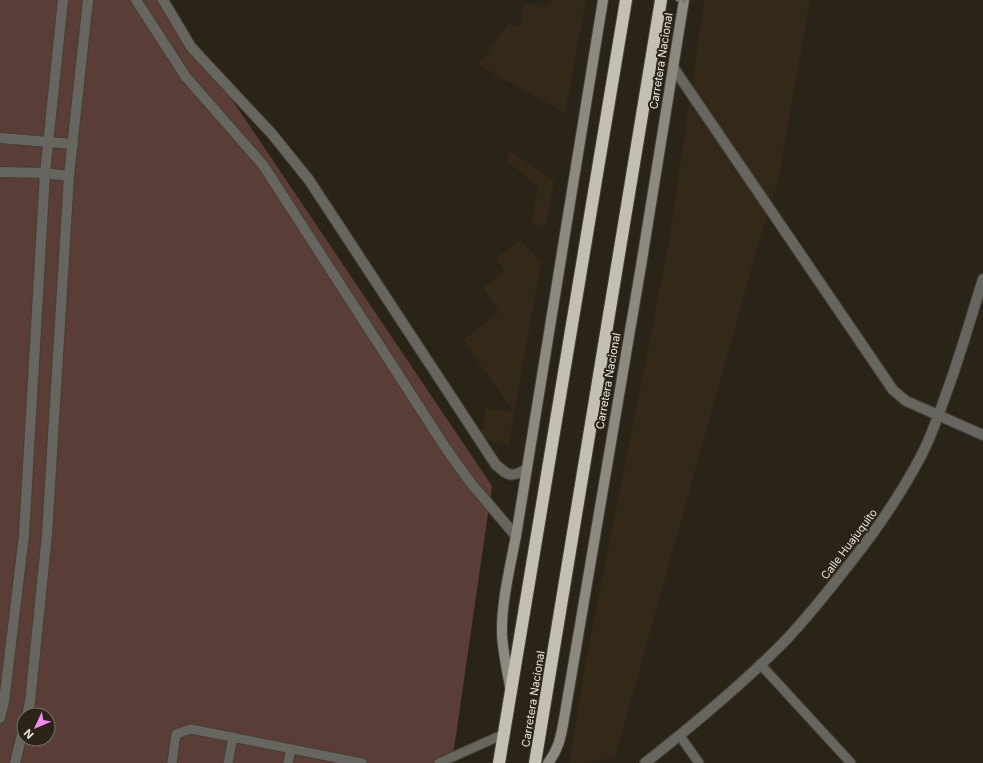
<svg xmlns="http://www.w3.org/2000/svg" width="983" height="763" viewBox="0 0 983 763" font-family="Inter,sans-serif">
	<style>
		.built { fill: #342918 }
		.green { fill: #593d36; fill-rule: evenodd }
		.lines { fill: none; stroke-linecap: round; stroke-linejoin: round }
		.lane-casing { stroke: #453e34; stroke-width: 11 }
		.street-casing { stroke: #453e34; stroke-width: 12 }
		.secondary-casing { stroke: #453e34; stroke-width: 12 }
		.highway-casing { stroke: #453e34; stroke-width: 14 }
		.lane { stroke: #66655f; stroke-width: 9 }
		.street { stroke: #66655f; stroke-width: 10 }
		.secondary { stroke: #8c8a80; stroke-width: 10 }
		.highway { stroke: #c4c0b1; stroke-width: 12 }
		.path-bridge { stroke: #7d776e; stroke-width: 2.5; stroke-dasharray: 4 2; stroke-linecap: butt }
		.labels { text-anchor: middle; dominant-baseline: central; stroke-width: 4; stroke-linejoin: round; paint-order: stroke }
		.street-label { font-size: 11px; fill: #eae5de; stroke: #2a2318 }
	</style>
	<rect width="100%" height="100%" fill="#2a2318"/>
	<!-- built -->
	<g class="built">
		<polygon points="550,0 586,0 565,113 478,65 509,23 520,26 524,2 547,7"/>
		<polygon points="704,0 810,0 778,181 759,242 615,758 581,763 569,763 586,660 669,243"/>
		<polygon points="509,150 554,181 546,227 531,224 538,187 507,161"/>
		<polygon points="520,240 541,262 509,444 480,439 486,408 514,412 463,340 499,312 483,287 505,271 496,258"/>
	</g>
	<!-- green -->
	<path class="green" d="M0,0H165L492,486L452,763H0ZM24,715H48V739H24Z"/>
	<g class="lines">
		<!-- lane casing -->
		<g class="lane-casing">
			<g id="lane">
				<polyline points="760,664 851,763"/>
				<polyline points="680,736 699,763"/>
				<polyline points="172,763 176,734 191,729 362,763"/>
				<polyline points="228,763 233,737"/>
				<polyline points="288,763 291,749"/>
				<polyline points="439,763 504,734"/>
			</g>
		</g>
		<!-- street casing -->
		<g class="street-casing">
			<g id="street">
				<polyline points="136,0 186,77 263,165 447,450 470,482 516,536"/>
				<path d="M163,0L191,47L272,134L309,180L496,465C509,476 511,478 527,469"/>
				<polyline points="673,67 893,390 906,401 983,435"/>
				<polyline points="0,138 73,144"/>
				<polyline points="0,172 45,173 69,176"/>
				<polyline points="27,715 30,702 47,534 69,176 88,0"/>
				<polyline points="0,718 4,702 24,535 45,173 63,0"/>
				<polyline points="15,763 24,726"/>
				<path d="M645,763C692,726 738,688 780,646C806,620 828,591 851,562C877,529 901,494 921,456C933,433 941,408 950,383C962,349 972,314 983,279"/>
			</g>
		</g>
		<!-- secondary casing -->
		<g class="secondary-casing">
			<g id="secondary">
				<path d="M510,687C507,670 503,652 502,635C501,604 510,567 516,536L603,0"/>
				<path d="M548,763C558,750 560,740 563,725L641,266L684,0"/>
			</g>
		</g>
		<!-- highway casing -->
		<g class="highway-casing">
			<g id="highway">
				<polyline points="499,763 626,0"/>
				<polyline points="535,763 661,0"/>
			</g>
		</g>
		<!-- lane -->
		<use href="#lane" class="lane"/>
		<!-- street -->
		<use href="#street" class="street"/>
		<!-- secondary -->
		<use href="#secondary" class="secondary"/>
		<!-- highway -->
		<use href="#highway" class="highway"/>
		<!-- path-bridge -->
		<polyline class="path-bridge" points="676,0 687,2"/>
	</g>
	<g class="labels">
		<!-- street labels -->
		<g class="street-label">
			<text transform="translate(661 61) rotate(-81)">Carretera Nacional</text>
			<text transform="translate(608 381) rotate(-80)">Carretera Nacional</text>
			<text transform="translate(849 544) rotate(-53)">Calle Huajuquito</text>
			<text transform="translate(533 699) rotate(-81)">Carretera Nacional</text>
		</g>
	</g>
	<!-- north arrow -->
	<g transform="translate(36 727) rotate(226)"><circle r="19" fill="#2a2318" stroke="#777167"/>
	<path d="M0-3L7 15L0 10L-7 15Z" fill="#f589ef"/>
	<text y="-6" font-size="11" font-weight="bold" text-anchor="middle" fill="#eae5de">N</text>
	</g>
</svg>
